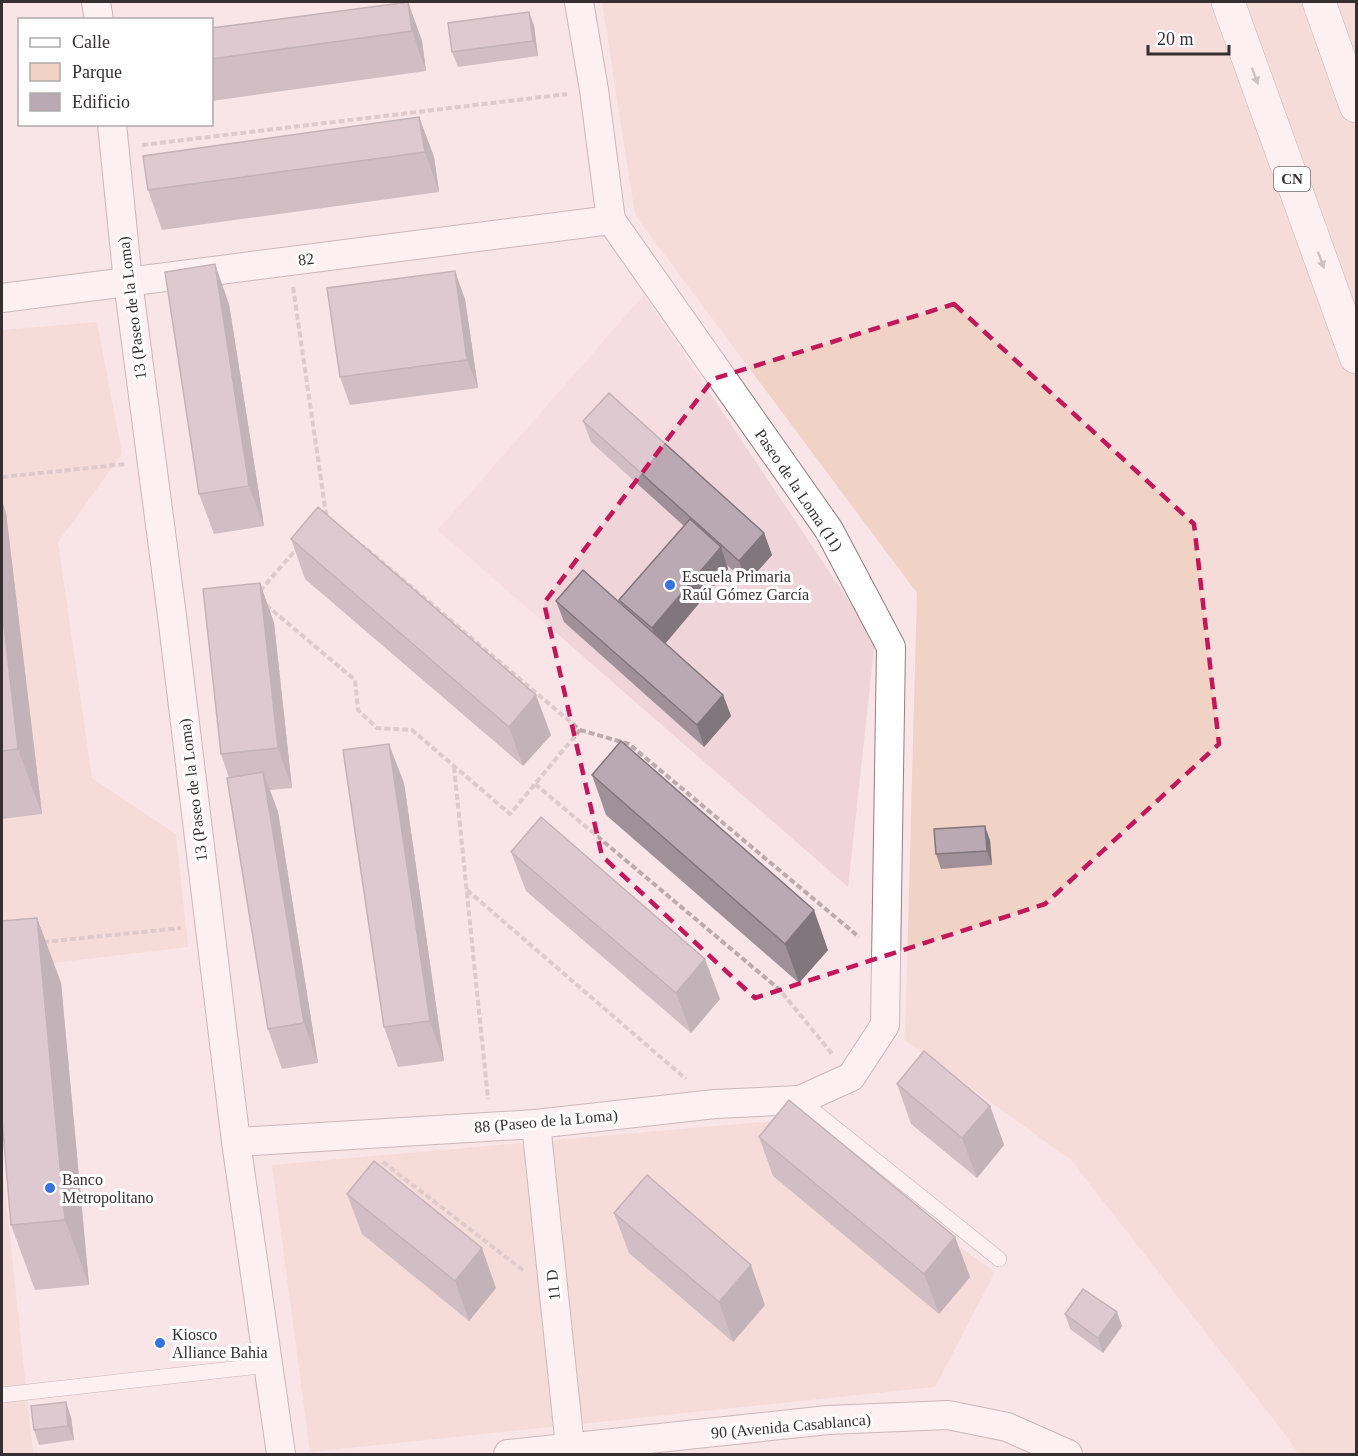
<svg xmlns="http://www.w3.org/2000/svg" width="1358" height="1456" viewBox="0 0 1358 1456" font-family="'Times New Roman',serif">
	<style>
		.built { fill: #efd4d9 }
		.green { fill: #f0d3c5 }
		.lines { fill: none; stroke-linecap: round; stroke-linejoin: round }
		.lane-casing { stroke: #928083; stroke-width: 16 }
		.street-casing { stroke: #928083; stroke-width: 30 }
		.highway-casing { stroke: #928083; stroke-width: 34 }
		.path { stroke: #bcabae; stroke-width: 4; stroke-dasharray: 6 3; stroke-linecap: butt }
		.lane { stroke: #fff; stroke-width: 15 }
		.street { stroke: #fff; stroke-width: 28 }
		.highway { stroke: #fff; stroke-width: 33 }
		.wall { fill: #a09199 }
		.shaded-wall { fill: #82767d }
		.building { fill: #baa9b2; stroke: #82767d; stroke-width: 1.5 }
		.oneway { fill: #9a9698 }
		.marked { fill: none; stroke: #c2185b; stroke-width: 4.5; stroke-dasharray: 12 8; stroke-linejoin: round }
		.poi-dot { fill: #3772e1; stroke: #fff; stroke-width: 2 }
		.labels { text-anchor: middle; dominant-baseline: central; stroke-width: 6; stroke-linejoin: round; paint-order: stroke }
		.shield { fill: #fff; stroke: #726d6e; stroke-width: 1.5 }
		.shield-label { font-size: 15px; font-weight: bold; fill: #362e30 }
		.street-label { font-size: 16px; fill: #362e30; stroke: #fff }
		.poi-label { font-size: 16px; fill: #362e30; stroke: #fff; text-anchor: start }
	</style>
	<rect width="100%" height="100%" fill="#f9e4e8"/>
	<!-- built -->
	<polygon class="built" points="644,295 875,640 848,887 438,530"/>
	<!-- green -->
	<g class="green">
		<polygon points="602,2 1356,2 1356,1454 1298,1454 1288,1438 1071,1160 905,1040 917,593 635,215"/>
		<polygon points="97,322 122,454 58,542 92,778 176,834 188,947 2,969 2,330"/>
		<polygon points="785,1120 995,1272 935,1387 310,1452 272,1165"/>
		<polygon points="2,1162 33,1453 2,1454"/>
	</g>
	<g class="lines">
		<!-- lane casing -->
		<g class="lane-casing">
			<g id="lane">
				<polyline points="800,1100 999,1259"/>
				<polyline points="2,1395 268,1365"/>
			</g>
		</g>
		<!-- street casing -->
		<g class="street-casing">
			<g id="street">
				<polyline points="96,2 99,20"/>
				<polyline points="112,124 128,282 171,608 236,1142 281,1454"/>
				<polyline points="2,298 611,220"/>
				<polyline points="536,1124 570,1447"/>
				<polyline points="236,1142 536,1124 715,1104 800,1100 851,1077 885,1025 891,647 829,530 611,220 594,90 579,2"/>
				<polyline points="508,1454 828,1420 948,1415 1007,1427 1068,1454"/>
			</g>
		</g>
		<!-- highway casing -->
		<g class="highway-casing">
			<g id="highway">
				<polyline points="1228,2 1356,357"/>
				<polyline points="1319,2 1356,106"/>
			</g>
		</g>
		<!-- path -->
		<g class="path">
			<polyline points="142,145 567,94"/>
			<polyline points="293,287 326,514 328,516"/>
			<polyline points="2,477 126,464"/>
			<polyline points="260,591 298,547"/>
			<polyline points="266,605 355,680 358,710 377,728 412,730 510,814 580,730 363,546"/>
			<polyline points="580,730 629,744 859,937"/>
			<polyline points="454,767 488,1099"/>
			<polyline points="535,784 780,990 833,1055"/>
			<polyline points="467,890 686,1079"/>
			<polyline points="43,942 181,928"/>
			<polyline points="383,1162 524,1271"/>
		</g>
		<!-- lane -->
		<use href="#lane" class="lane"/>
		<!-- street -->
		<use href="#street" class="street"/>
		<!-- highway -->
		<use href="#highway" class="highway"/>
	</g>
	<!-- wall -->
	<g class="wall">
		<polygon points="408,2 422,41 426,71 212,101 212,28"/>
		<polygon points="529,12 534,26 538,56 458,67 452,52"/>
		<polygon points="419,117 434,157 439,192 162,230 148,190"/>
		<polygon points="465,299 478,388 350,405 340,377"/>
		<polygon points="229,304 264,526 214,534 199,494"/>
		<polygon points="583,421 764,533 772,555 747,583 727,565 728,569 665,643 723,695 731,716 704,747 564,622 556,601 621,604 619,600 684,526 591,442"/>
		<polygon points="2,501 6,513 42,814 2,819"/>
		<polygon points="291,539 551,735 523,766 305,579"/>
		<polygon points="260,583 274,623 292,788 270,790 278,812 318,1063 282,1069 268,1029 229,778 221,754"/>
		<polygon points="592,775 828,950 799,983 606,815"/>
		<polygon points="404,783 444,1061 398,1067 384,1027"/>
		<polygon points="990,840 992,865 941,869 936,854"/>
		<polygon points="511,852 720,999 691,1033 526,891"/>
		<polygon points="37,918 61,983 89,1285 35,1290 11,1225"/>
		<polygon points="897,1084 990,1106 1004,1145 977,1178 911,1124"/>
		<polygon points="759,1137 955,1237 970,1277 939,1314 773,1176"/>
		<polygon points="347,1194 496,1288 469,1321 362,1234"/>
		<polygon points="614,1213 765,1305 733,1342 629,1253"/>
		<polygon points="1065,1314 1122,1326 1103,1353 1070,1329"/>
		<polygon points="71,1417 74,1440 39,1445 34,1430"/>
	</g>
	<!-- shaded-wall -->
	<g class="shaded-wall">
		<polygon points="408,2 422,41 426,71 412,31"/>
		<polygon points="529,12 534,26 538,56 533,41"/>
		<polygon points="419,117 434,157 439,192 425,152"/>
		<polygon points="215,264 229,304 264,526 249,486"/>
		<polygon points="455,271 465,299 478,388 467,360"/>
		<polygon points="2,501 6,513 42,814 18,749 2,608"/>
		<polygon points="764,533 772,555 747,583 739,561"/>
		<polygon points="721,547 728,569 660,650 652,628"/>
		<polygon points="260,583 274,623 292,788 278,748"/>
		<polygon points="536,695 551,735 523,766 509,727"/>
		<polygon points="723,695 731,716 704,747 697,725"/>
		<polygon points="389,744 404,783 444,1061 430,1021"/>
		<polygon points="263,772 278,812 318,1063 304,1023"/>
		<polygon points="985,826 990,840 992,865 987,851"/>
		<polygon points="814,910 828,950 799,983 785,944"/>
		<polygon points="37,918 61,983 89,1285 65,1220"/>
		<polygon points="705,959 720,999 691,1033 676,993"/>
		<polygon points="990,1106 1004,1145 977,1178 962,1138"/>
		<polygon points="955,1237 970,1277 939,1314 924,1274"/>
		<polygon points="482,1248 496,1288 469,1321 455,1281"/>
		<polygon points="751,1265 765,1305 733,1342 719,1302"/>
		<polygon points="1117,1312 1122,1326 1103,1353 1098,1338"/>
		<polygon points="66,1402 71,1417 74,1440 68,1426"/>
	</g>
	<!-- building -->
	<g class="building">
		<polygon points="408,2 412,31 212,59 212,28"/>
		<polygon points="529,12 533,41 452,52 448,23"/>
		<polygon points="419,117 425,152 148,190 143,156"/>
		<polygon points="215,264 249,486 199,494 165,272"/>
		<polygon points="455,271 467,360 340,377 327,288"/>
		<polygon points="609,393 764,533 739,561 583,421"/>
		<polygon points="318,507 536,695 509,727 291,539"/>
		<polygon points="690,519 721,547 652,628 619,600"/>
		<polygon points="583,570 723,695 697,725 556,601"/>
		<polygon points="260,583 278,748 221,754 203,589"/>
		<polygon points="2,608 18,749 2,751"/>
		<polygon points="621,741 814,910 785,944 592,775"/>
		<polygon points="389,744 430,1021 384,1027 343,750"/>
		<polygon points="263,772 304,1023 268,1029 227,778"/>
		<polygon points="541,817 705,959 676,993 511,852"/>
		<polygon points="985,826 987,851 936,854 934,829"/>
		<polygon points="37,918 65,1220 11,1225 2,1119 2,921"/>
		<polygon points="924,1051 990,1106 962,1138 897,1084"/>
		<polygon points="789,1100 955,1237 924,1274 759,1137"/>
		<polygon points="374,1161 482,1248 455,1281 347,1194"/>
		<polygon points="647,1175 751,1265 719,1302 614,1213"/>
		<polygon points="1083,1289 1117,1312 1098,1338 1065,1314"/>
		<polygon points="66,1402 68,1426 34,1430 31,1406"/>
	</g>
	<!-- one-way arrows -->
	<defs><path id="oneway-solid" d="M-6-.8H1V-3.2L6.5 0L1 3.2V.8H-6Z" transform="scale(1.5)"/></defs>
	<g class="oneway">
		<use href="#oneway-solid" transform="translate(1255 76) rotate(70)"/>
		<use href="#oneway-solid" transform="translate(1321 260) rotate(70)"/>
	</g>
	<!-- marked area -->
	<path d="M0 0H1358V1456H0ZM954,304L1194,524L1219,744L1045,904L755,998L602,856L544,603L713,379Z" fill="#f9e4e8" fill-opacity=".55" fill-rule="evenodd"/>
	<path class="marked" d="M954,304L1194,524L1219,744L1045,904L755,998L602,856L544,603L713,379Z"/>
	<!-- markers -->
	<g class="poi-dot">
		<circle cx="670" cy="585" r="6"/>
		<circle cx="50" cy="1188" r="6"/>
		<circle cx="160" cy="1343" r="6"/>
	</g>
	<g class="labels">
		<!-- shield labels -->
		<rect class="shield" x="1274" y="167" width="36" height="24" rx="4.5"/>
		<g class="shield-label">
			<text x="1292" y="179">CN</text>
		</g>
		<!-- street labels -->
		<g class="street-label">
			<text transform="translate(306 259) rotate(-7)">82</text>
			<text transform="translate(132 308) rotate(-97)">13 (Paseo de la Loma)</text>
			<text transform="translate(799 490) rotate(56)">Paseo de la Loma (11)</text>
			<text transform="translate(193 790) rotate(-97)">13 (Paseo de la Loma)</text>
			<text transform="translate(546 1121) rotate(-5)">88 (Paseo de la Loma)</text>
			<text transform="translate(553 1285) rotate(-96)">11 D</text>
			<text transform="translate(791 1426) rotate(-5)">90 (Avenida Casablanca)</text>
		</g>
		<!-- poi labels -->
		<g class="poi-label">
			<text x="682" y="576">Escuela Primaria<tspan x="682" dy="18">Raúl Gómez García</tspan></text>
			<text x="62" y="1179">Banco<tspan x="62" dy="18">Metropolitano</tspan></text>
			<text x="172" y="1334">Kiosco<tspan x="172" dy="18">Alliance Bahia</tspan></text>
		</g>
	</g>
	<!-- border -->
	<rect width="1358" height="1456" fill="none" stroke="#362e30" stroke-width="6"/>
	<!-- legend -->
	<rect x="18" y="18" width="195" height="108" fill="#ffffff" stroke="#afabac" stroke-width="1.5"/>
	<rect x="30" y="38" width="30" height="9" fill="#ffffff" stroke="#afabac" stroke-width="1.5"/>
	<text x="72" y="48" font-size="18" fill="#362e30">Calle</text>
	<rect x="30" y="63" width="30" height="18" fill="#f0d3c5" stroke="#afabac" stroke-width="1.5"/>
	<text x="72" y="78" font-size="18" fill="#362e30">Parque</text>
	<rect x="30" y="93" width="30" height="18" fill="#baa9b2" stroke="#afabac" stroke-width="1.5"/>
	<text x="72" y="108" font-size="18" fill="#362e30">Edificio</text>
	<!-- scale -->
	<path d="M1148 45v9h81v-9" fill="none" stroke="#362e30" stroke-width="3"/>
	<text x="1157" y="45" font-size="18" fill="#362e30" stroke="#ffffff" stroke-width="4.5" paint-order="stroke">20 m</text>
</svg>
